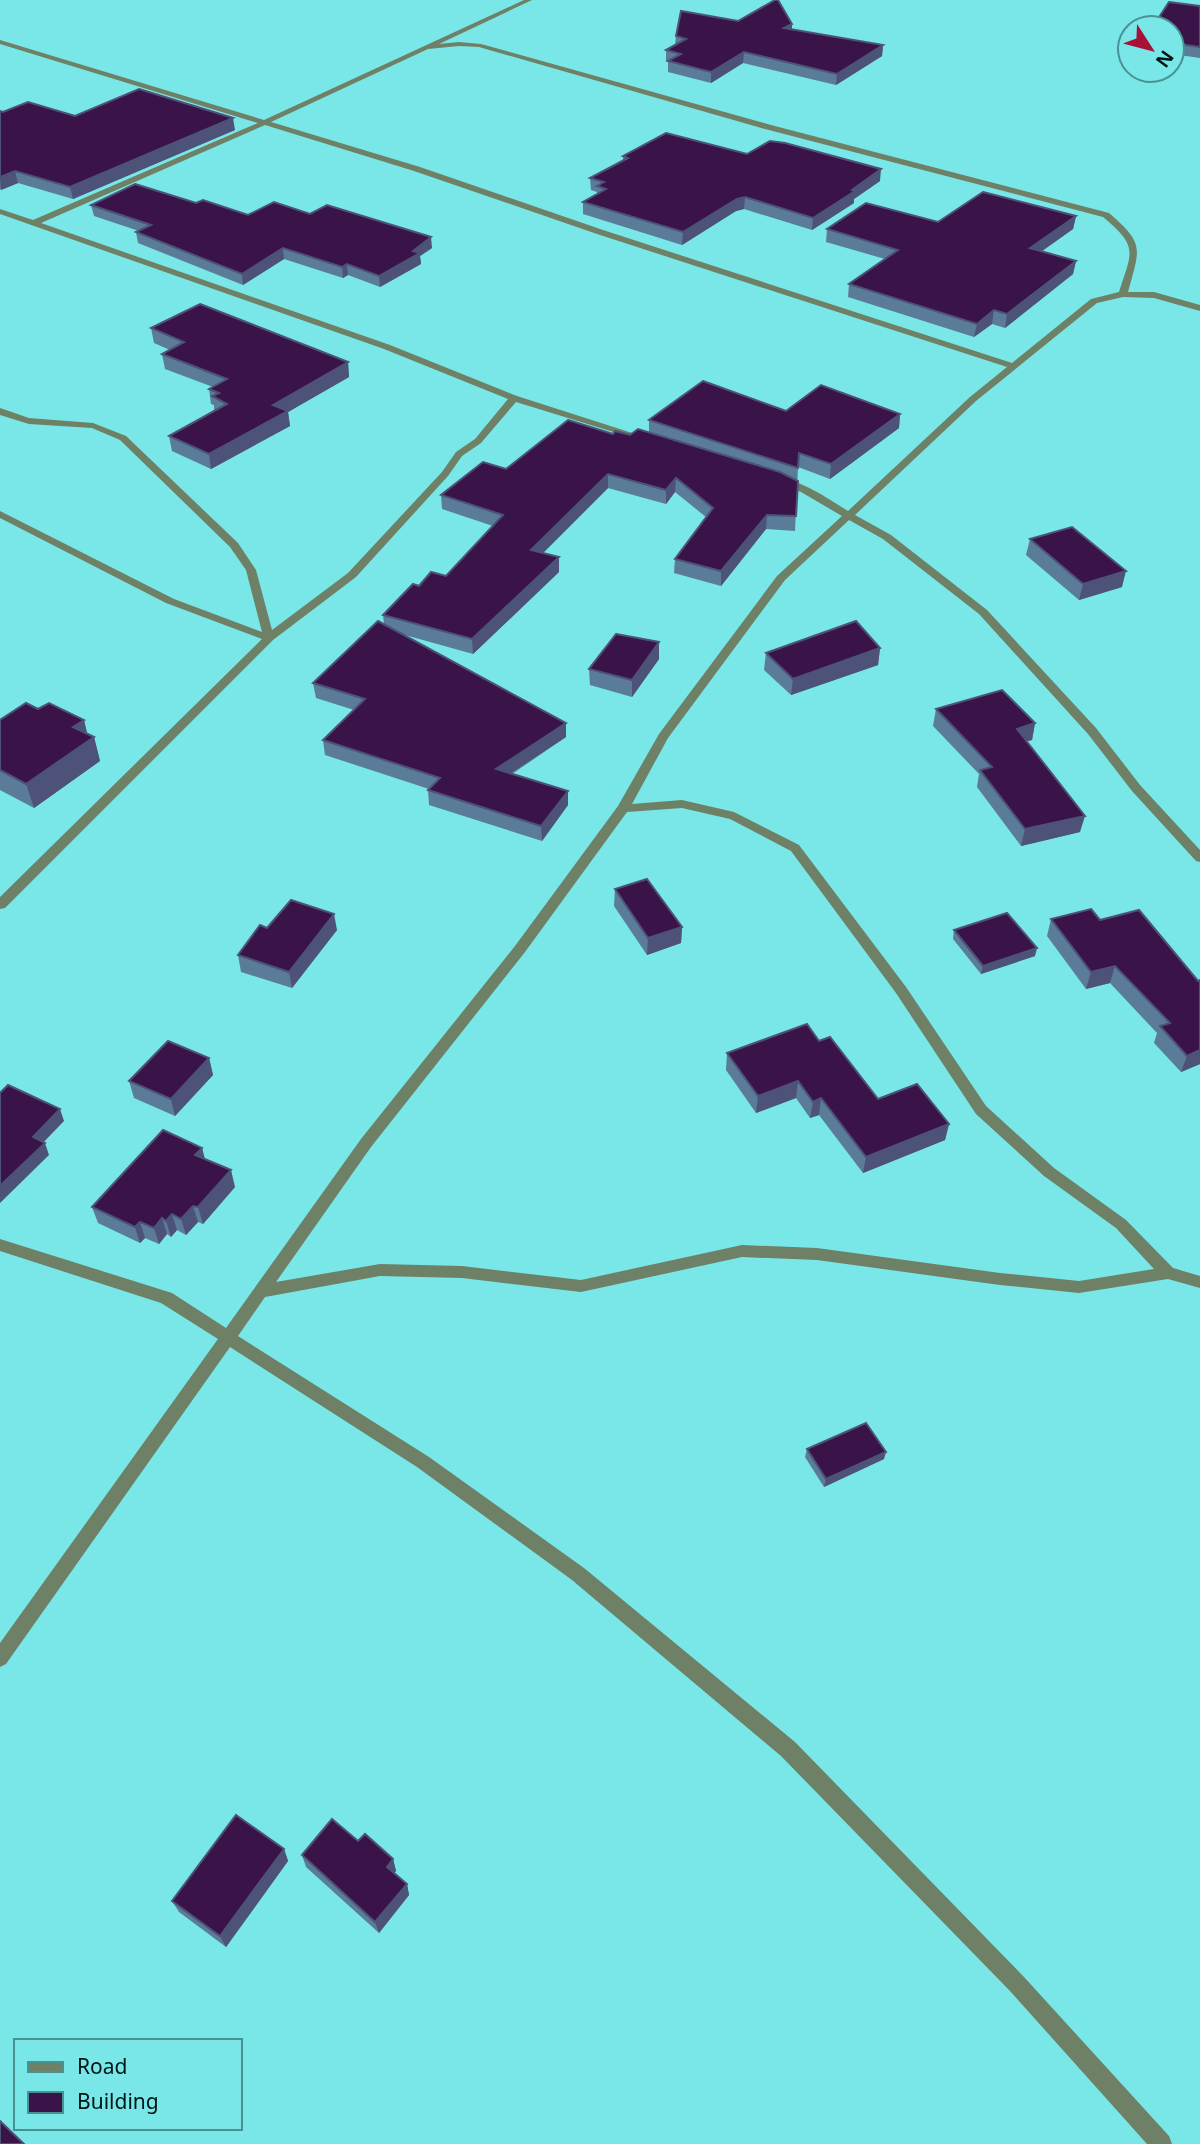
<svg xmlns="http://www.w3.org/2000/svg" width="1200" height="2144" viewBox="0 0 1200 2144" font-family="'Noto Sans',sans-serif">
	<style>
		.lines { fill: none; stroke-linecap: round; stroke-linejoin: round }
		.street { fill: #6e8065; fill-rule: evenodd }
		.wall { fill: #5a7c98 }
		.shaded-wall { fill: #4d5278 }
		.building { fill: #3a1349; stroke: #4d5278; stroke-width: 2 }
	</style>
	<rect width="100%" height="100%" fill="#79e6e7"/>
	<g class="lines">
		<!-- street -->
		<path class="street" d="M524,0H532L439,44L459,42L481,44L771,125L1109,213C1145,244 1140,248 1128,292H1154L1200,305V311L1154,298L1123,297L1097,303L976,401L855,515L891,535L987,610L1096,728L1140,785L1200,850V862L1196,861L1132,791L1088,734L979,614L883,539L849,520L785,580L668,738L632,804L682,800L734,812L799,845L906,987L986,1106L1054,1168L1126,1220L1173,1268L1200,1276V1288L1168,1279L1079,1293L1000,1285L817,1260L742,1257L581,1292L462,1278L380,1276L265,1297L238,1336L429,1457L584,1568L795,1742L1024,1977L1169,2136L1172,2144H1147L1010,1991L781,1756L572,1580L417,1467L230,1347L6,1664L0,1667V1643L218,1339L161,1303L0,1251V1239L172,1293L226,1328L361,1139L515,946L618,806L659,734L777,576L842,516L801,492L779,483V479C799,478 830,500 848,511L970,397L1007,367L597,234L414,171L265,125L41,223L390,345L517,396L654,440L646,442L516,402L481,443L462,456L448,476L356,577L273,640L5,908L0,909V897L262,639L166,603L0,518V511L174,599L262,632L246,570L230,547L120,440L92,428L29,424L0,415V408L29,418L93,423L126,436L238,543L256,570L272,630L348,573L442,472L456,452L475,439L508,399L384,349L0,214V209L33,220L258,123L0,44V40L264,120ZM459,46L479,47L765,129L1103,217C1139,247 1132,251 1119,292L1091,299L1012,363L603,230L420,167L271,122L428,49ZM682,808L730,819L791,851L896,993L976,1114L1044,1176L1116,1228L1154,1269L1079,1281L1000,1273L817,1248L742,1245L581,1280L462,1266L380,1264L276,1282L371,1147L525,952L627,812Z"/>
	</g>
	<!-- wall -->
	<g class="wall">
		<polygon points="1200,6 1200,58 1172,54 1172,28"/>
		<polygon points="792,30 883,45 882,56 836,85 743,63 711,83 668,72 668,62 666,61 666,50 675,45 676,36"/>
		<polygon points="0,111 75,116 235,130 73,199 18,183 1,190 0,189"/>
		<polygon points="747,154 880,181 854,199 854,203 812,230 744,209 736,211 682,245 583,214 583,202 597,194 597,192 591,190 590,178 623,160 623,156"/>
		<polygon points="196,203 248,215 310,214 432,248 420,256 421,264 380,287 348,275 343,278 284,259 243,285 138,243 136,232 139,231 94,216 91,205"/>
		<polygon points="1076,216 1073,229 1042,251 1076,261 1073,274 1005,328 992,324 974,337 848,297 849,284 885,259 826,242 827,229"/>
		<polygon points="151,328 348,362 349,377 288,412 290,426 211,469 172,451 169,436 214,411 214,405 211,404 209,389 213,387 165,369 162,354 170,350 154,343"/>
		<polygon points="786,411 900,414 899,428 830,479 798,467 795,531 766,529 721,586 674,573 675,559 706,517 675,492 666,504 608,488 543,553 559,572 473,654 405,635 566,723 566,737 512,774 568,791 568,805 542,841 429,805 428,790 429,789 325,755 323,740 354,710 316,698 313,683 384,624 383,615 419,586 446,576 493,526 442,509 441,495 506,469 613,434 630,435 649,432 649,420"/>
		<polygon points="1030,539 1122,587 1079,600 1026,555"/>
		<polygon points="659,642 659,659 632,697 590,685 589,669"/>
		<polygon points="880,648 878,665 791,695 764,670 766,653"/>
		<polygon points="38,709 84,720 87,734 94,737 100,761 34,808 0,790 0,720"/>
		<polygon points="936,709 1035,723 1032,740 1026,741 1080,832 1021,846 977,787 979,774 933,726"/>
		<polygon points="615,889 682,927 681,943 647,955 614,906"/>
		<polygon points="1051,919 1100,920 1198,981 1200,1064 1181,1072 1154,1043 1157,1033 1110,983 1086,989 1047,936"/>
		<polygon points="267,928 337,930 292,988 241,972 238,955"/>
		<polygon points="954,930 1035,956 981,974 953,939"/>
		<polygon points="819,1041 878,1099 949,1124 945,1140 863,1173 819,1115 810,1118 796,1098 756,1113 726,1070 727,1053"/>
		<polygon points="209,1058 213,1075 175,1116 134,1098 129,1081"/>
		<polygon points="202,1148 205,1159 235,1187 203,1224 198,1222 186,1235 177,1230 171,1237 167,1234 159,1244 145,1238 140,1243 98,1223 92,1207"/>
		<polygon points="807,1449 884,1459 824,1487 805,1457"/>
		<polygon points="358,1841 393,1859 396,1871 394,1873 407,1884 409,1895 379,1933 306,1867 302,1855"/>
		<polygon points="284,1849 288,1861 226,1947 179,1912 172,1901"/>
	</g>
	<!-- shaded-wall -->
	<g class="shaded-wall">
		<polygon points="792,24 792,34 784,28"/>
		<polygon points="883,45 882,56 836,85 837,74"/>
		<polygon points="744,52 743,63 711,83 711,72"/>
		<polygon points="233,118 235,130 73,199 70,187"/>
		<polygon points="881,169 880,181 854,199 854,203 812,230 813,218"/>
		<polygon points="15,171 18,183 1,190 0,177"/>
		<polygon points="745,197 744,209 736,211 682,245 683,232 737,199"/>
		<polygon points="1076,216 1073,229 1028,261 1030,248"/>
		<polygon points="431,237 432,248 420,256 421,264 380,287 379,276"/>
		<polygon points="283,248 284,259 243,285 242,274"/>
		<polygon points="1076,261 1073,274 1005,328 1007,314"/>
		<polygon points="347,264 348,275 343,278 342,267"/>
		<polygon points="994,310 992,324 974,337 977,324"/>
		<polygon points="348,362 349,377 288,412 290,426 211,469 209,454 273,405"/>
		<polygon points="900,414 899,428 830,479 831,464"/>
		<polygon points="608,474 608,488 532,564 531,550"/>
		<polygon points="676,478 675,492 666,504 666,490"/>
		<polygon points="767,515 766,529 721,586 721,571"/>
		<polygon points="559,557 559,572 473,654 472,639"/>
		<polygon points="1126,571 1122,587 1079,600 1083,584"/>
		<polygon points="659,642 659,659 632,697 632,680"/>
		<polygon points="880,648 878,665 791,695 793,679"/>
		<polygon points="84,720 89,741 94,737 100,761 34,808 26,784 73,727"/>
		<polygon points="566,723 566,737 496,783 496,769"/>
		<polygon points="1035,723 1032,740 1013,745 1017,729"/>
		<polygon points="568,791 568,805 542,841 541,826"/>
		<polygon points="1085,816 1080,832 1021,846 1025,829"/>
		<polygon points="334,914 337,930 292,988 289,972"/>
		<polygon points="682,927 681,943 647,955 648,938"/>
		<polygon points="1037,948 1035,956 981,974 983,966"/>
		<polygon points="1115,966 1110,983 1086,989 1091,972"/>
		<polygon points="1200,1050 1200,1064 1181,1072 1187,1056"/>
		<polygon points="209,1058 213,1075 175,1116 171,1099"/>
		<polygon points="798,1081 796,1098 756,1113 758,1096"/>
		<polygon points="821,1098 819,1115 810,1118 813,1102"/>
		<polygon points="60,1109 64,1121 37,1149 33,1137"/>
		<polygon points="949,1124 945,1140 863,1173 866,1157"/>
		<polygon points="45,1143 49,1155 0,1203 0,1186"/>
		<polygon points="202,1148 206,1164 195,1155"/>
		<polygon points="231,1170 235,1187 203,1224 198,1207"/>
		<polygon points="193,1206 198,1222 186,1235 181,1219"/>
		<polygon points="172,1214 177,1230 171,1237 166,1221"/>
		<polygon points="162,1218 167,1234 159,1244 154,1228"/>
		<polygon points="140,1222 145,1238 140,1243 135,1227"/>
		<polygon points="886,1452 884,1459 824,1487 826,1479"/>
		<polygon points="284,1849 288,1861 226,1947 220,1936"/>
		<polygon points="393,1859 396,1871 390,1879 387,1867"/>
		<polygon points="407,1884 409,1895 379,1933 375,1922"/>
	</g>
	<!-- building -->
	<g class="building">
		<polygon points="775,0 778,0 792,24 784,28 883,45 837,74 744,52 711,72 668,61 681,54 666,50 686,39 676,36 681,11 738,21"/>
		<polygon points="1169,2 1200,6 1200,47 1172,43 1172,28 1152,28"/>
		<polygon points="139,89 233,118 70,187 15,171 0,177 0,111 3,112 28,102 75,116"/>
		<polygon points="666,133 747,154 770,141 785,143 881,169 852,190 855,191 813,218 745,197 737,199 683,232 583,202 606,189 597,186 604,182 590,178 628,158 623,156"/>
		<polygon points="135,184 196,203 203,200 248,215 274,202 310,214 327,205 431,237 413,251 420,253 379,276 347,264 342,267 283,248 242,274 136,232 151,225 91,205"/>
		<polygon points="983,192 1076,216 1030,248 1076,261 1007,314 994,310 977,324 849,284 898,250 827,229 866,203 938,222"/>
		<polygon points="200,304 348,362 273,405 288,411 209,454 169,436 227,404 212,396 219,393 209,389 227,379 162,354 184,342 151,328"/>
		<polygon points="703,381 786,411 821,385 900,414 831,464 799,453 798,468 649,420"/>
		<polygon points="568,420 613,434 615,431 630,435 638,429 780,472 798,481 796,516 767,515 721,571 675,559 713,508 676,478 666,490 608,474 531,550 559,557 472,639 383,615 413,584 419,586 431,572 446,576 503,515 441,495 483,462 506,469"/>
		<polygon points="1072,527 1126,571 1083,584 1030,539"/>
		<polygon points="378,621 566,723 496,769 568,791 541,826 428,790 440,778 323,740 365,699 313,683"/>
		<polygon points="856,621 880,648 793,679 766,653"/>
		<polygon points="616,634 659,642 632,680 589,669"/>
		<polygon points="1002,690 1035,723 1017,729 1085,816 1025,829 980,770 992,767 936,709"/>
		<polygon points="26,703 38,709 49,703 84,720 73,727 94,737 26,784 0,770 0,720"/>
		<polygon points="647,879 682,927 648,938 615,889"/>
		<polygon points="291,900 334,914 289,972 238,955 260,925 267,928"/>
		<polygon points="1091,909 1100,920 1139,910 1198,981 1200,980 1200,1050 1187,1056 1160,1026 1170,1023 1115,966 1091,972 1051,919"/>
		<polygon points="1007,913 1037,948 983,966 954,930"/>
		<polygon points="807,1024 819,1041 830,1037 878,1099 917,1084 949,1124 866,1157 821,1098 813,1102 798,1081 758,1096 727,1053"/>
		<polygon points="168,1041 209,1058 171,1099 129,1081"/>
		<polygon points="8,1085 60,1109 33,1137 45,1143 0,1186 0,1093"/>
		<polygon points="163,1130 202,1148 195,1155 231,1170 198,1207 193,1206 181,1219 172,1214 166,1221 162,1218 154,1228 140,1222 135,1227 92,1207"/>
		<polygon points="866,1423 886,1452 826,1479 807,1449"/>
		<polygon points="236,1815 284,1849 220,1936 172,1901"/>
		<polygon points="332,1819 358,1841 365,1834 393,1859 387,1867 407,1884 375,1922 302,1855"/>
		<polygon points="0,2121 24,2144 0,2144"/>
	</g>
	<!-- legend -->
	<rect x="14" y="2039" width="228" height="91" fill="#79e6e7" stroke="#499293" stroke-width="2"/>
	<rect x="28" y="2062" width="35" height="10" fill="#6e8065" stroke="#499293" stroke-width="2"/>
	<text x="77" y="2074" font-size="21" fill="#001515">Road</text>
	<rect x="28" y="2092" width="35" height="21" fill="#3a1349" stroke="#499293" stroke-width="2"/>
	<text x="77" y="2109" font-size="21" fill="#001515">Building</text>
	<!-- north arrow -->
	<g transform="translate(1151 49) rotate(126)"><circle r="33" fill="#79e6e7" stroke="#499293" stroke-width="2"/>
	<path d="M0-5L12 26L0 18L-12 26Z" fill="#a91238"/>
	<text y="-10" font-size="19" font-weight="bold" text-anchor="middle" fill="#001515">N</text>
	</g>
</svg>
